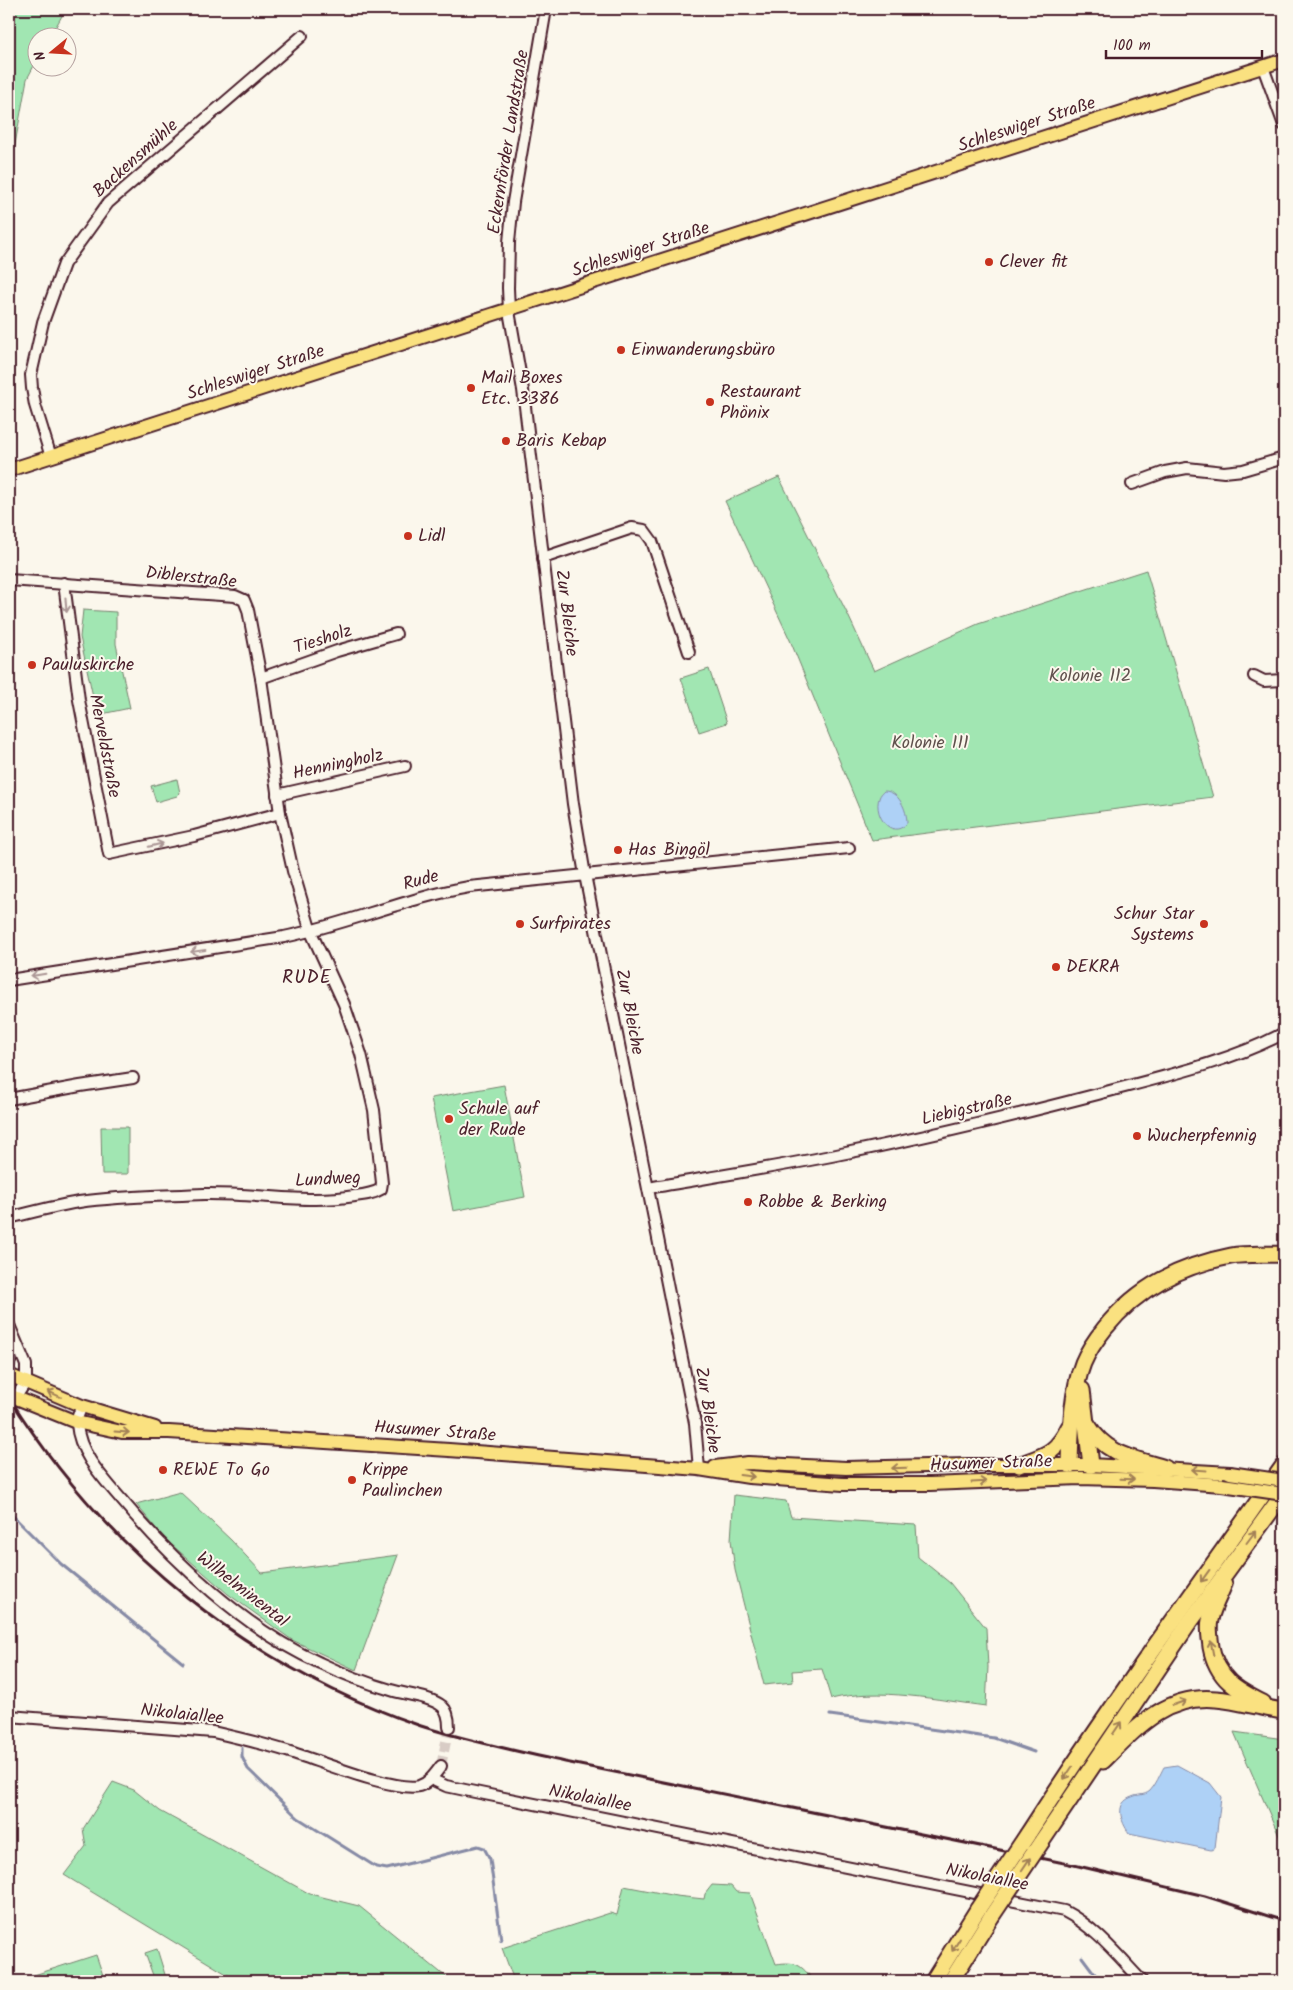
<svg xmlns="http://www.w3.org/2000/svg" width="1293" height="1990" viewBox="0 0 1293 1990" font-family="Kalam,sans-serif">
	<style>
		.green { fill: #a1e6b2; stroke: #76826e }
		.water { fill: #aed1f6; stroke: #868aa5 }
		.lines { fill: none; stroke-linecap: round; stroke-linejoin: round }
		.stream { stroke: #868aa5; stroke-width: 3 }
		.minor-tunnel { stroke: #d8ccc5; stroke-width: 10; stroke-dasharray: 10 5; stroke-linecap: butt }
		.minor-casing { stroke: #4a1f2b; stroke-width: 14 }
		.major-casing { stroke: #4a1f2b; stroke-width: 16 }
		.highway-casing { stroke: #4a1f2b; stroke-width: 19 }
		.minor { stroke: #fbf7ec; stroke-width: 10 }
		.major { stroke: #fae180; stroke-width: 12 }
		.highway { stroke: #fae180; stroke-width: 15 }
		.rail { stroke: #4a1f2b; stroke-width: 3 }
		.major-bridge-casing { stroke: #4a1f2b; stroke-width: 16; stroke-linecap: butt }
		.highway-bridge-casing { stroke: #4a1f2b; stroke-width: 19; stroke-linecap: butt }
		.major-bridge { stroke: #fae180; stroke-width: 12 }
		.highway-bridge { stroke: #fae180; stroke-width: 15 }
		.oneway { stroke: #ab9695 }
		.oneway2 { stroke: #a28056 }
		.poi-dot { fill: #c8321e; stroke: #fbf7ec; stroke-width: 2 }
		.labels { text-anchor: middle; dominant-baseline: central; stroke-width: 4; stroke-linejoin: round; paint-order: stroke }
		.street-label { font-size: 18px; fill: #4a1f2b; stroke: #fbf7ec }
		.poi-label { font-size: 18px; fill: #4a1f2b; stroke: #fbf7ec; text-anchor: start }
		.park-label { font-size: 18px; fill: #60514d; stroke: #fbf7ec }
		.neighbourhood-label { font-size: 19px; letter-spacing: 1px; fill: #4a1f2b; stroke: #fbf7ec }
	</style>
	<rect width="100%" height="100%" fill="#fbf7ec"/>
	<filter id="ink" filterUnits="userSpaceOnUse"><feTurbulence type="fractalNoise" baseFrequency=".02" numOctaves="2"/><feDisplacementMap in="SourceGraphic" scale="10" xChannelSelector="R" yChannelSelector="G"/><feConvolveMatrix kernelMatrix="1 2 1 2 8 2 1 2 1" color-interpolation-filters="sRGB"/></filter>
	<g filter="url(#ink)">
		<!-- green -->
		<g class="green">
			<polygon points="9,9 68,9 63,14 50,37 38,38 37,60 27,79 13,155 9,214"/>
			<polygon points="779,477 848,615 874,671 978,624 1146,570 1213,797 872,840 790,640 725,501"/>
			<polygon points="83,610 116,612 116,644 130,708 97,715 80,637"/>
			<polygon points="709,669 727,723 699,732 681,678"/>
			<polygon points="177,779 180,793 177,796 156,802 151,786"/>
			<polygon points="504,1085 525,1197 453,1211 431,1098"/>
			<polygon points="101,1127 128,1127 128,1174 102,1174"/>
			<polygon points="180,1492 231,1540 262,1573 398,1555 356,1670 292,1640 228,1594 164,1538 136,1504"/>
			<path d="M734,1495L786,1501L791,1517L916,1525L918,1557L950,1583L986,1628L988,1667L986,1706C937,1700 880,1687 831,1699L822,1669L792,1671L793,1682L764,1685L735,1570L731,1540Z"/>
			<polygon points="1234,1732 1284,1739 1284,1846 1283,1845"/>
			<polygon points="113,1782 134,1790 160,1811 310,1894 359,1906 451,1981 238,1981 64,1875 86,1846 83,1829"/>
			<path d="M712,1885L731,1886L736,1892L750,1893L776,1964C797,1961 801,1965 814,1981H496L513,1978L502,1948L610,1913L617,1915L624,1886L676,1896L704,1899L705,1894Z"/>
			<polygon points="157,1949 167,1981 155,1981 145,1953"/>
			<polygon points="96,1955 105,1981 32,1981 31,1976"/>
		</g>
		<!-- water -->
		<g class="water">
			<path d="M884,791C899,791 907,810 907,823C889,844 867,805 884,791Z"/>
			<path d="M1177,1765L1210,1783L1221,1797L1215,1848L1211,1850L1129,1833C1121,1822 1114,1803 1132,1797C1138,1794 1144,1796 1150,1791C1156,1785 1160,1774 1164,1767Z"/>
		</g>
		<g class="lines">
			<!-- stream -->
			<g class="stream">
				<polyline points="9,1512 61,1564 183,1663"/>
				<polyline points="830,1715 994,1738 1034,1752"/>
				<polyline points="242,1748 242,1757 248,1769 298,1818 376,1867 387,1869 478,1846 484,1848 490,1859 501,1940"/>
				<polyline points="1082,1957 1100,1981"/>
			</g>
			<!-- minor-tunnel -->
			<polyline class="minor-tunnel" points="441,1766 449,1727"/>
			<!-- minor casing -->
			<g class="minor-casing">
				<g id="minor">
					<polyline points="546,9 513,202 509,242 508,288 509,311 523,390 573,804 585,875 695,1423 699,1469"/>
					<polyline points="1263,67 1284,125"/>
					<polyline points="51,457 35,405 32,388 31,375 43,322 64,264 108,203 302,36"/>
					<polyline points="1132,484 1165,472 1187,468 1224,472 1243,470 1284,458"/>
					<polyline points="543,558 632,528 644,530 652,541 689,652"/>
					<path d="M9,580L235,596L244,600L248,610L261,678L280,813L293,871L311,932L344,1004L361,1054L374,1110L382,1183L381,1189C373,1194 364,1195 355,1196C305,1204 255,1193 204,1194C163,1196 120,1196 79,1202C55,1206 32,1212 9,1218"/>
					<polyline points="64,583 79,700 109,854 194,836 280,813"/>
					<polyline points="1254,676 1264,681 1284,680"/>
					<polyline points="261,678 337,651 396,634"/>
					<polyline points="277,795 405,766"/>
					<path d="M9,980L284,937C347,924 406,898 469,887L849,848"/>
					<polyline points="9,1099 80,1086 133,1078"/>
					<path d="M648,1188C712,1177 777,1167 841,1154C927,1137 1013,1116 1098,1094C1158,1078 1230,1062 1284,1033"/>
					<polyline points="9,1325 26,1365 26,1382 15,1398"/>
					<path d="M9,1363C14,1354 13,1347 11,1337"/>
					<path d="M82,1406C80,1411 76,1418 77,1424C79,1453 102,1477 120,1498C172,1560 246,1630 320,1663C343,1674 367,1683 391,1690C407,1695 429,1696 442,1706C448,1711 449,1719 449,1727"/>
					<path d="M9,1716L213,1732C239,1738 265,1744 290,1752C317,1760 395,1792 419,1786C429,1783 435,1774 441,1766"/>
					<path d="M431,1779L446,1786L465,1790L1064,1911C1095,1927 1118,1956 1142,1981"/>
				</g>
			</g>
			<!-- major casing -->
			<g class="major-casing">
				<g id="major">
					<polyline points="9,470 1284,60"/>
					<polyline points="9,1375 82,1406 155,1428"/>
					<polyline points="9,1395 76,1422 122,1432 169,1432 449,1450 699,1469 749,1477 843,1484 930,1484 1080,1478 1153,1480 1222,1485"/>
					<polyline points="715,1467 748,1463 846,1468 967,1465 1091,1465 1230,1473"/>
				</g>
			</g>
			<!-- highway casing -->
			<g class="highway-casing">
				<g id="highway">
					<polyline points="1082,1390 1091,1465"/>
					<path d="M1087,1424C1106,1455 1132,1458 1165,1468"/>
					<path d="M1019,1465C1045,1455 1056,1454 1069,1427"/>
					<path d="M1070,1465C1071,1432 1071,1394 1083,1363C1088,1351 1097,1338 1105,1328C1138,1287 1180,1266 1231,1256C1248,1253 1267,1255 1284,1254"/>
					<path d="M1224,1584C1220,1595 1212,1608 1210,1620C1208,1628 1210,1638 1211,1647C1217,1679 1237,1690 1263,1703"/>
					<path d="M1103,1761C1136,1728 1166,1694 1216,1699C1239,1701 1261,1708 1284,1711"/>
					<path d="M1028,1834C1109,1708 1197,1587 1284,1465"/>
					<polyline points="1042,1841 1187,1626 1284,1493"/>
					<polyline points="933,1981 978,1909"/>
					<polyline points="951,1981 991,1917"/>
				</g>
			</g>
			<!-- minor -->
			<use href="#minor" class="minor"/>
			<!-- major -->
			<use href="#major" class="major"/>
			<!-- highway -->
			<use href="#highway" class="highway"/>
			<!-- rail -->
			<path class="rail" d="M9,1397C105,1550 249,1667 421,1726C468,1741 517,1751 565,1762L1074,1865L1205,1896L1284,1921"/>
			<!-- major-bridge casing -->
			<g class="major-bridge-casing">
				<g id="major-bridge">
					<polyline points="1230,1473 1284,1481"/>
					<polyline points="1222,1485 1284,1494"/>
				</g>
			</g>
			<!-- highway-bridge casing -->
			<g class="highway-bridge-casing">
				<g id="highway-bridge">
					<polyline points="978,1909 1028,1834"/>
					<polyline points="991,1917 1042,1841"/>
				</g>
			</g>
			<!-- major-bridge -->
			<use href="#major-bridge" class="major-bridge"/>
			<!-- highway-bridge -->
			<use href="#highway-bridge" class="highway-bridge"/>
		</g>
		<!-- one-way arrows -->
		<defs><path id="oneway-shaft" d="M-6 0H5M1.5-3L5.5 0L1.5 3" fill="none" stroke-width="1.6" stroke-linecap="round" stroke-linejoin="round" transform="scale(1.25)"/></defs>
		<g class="oneway">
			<use href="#oneway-shaft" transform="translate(66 605) rotate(85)"/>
			<use href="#oneway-shaft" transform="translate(156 845) rotate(-13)"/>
			<use href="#oneway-shaft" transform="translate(198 951) rotate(172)"/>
			<use href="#oneway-shaft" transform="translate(38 975) rotate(171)"/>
		</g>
		<g class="oneway2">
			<use href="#oneway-shaft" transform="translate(54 1394) rotate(-156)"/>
			<use href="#oneway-shaft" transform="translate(122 1432) rotate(4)"/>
			<use href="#oneway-shaft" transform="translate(899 1468) rotate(178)"/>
			<use href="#oneway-shaft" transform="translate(1199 1470) rotate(-176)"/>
			<use href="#oneway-shaft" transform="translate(747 1476) rotate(7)"/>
			<use href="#oneway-shaft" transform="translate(1127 1479) rotate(2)"/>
			<use href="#oneway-shaft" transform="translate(979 1482) rotate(-3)"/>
			<use href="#oneway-shaft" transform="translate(1251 1537) rotate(-53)"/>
			<use href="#oneway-shaft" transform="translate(1205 1576) rotate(126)"/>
			<use href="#oneway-shaft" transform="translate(1212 1648) rotate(-101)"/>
			<use href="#oneway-shaft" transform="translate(1179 1703) rotate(-19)"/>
			<use href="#oneway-shaft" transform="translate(1117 1728) rotate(-56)"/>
			<use href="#oneway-shaft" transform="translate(1068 1773) rotate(124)"/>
			<use href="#oneway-shaft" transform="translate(1026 1864) rotate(-56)"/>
			<use href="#oneway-shaft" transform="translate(956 1945) rotate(122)"/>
		</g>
	</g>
	<!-- markers -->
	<g class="poi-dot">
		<circle cx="989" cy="262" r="5"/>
		<circle cx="621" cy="350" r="5"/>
		<circle cx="471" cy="388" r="5"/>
		<circle cx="710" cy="402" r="5"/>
		<circle cx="506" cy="441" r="5"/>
		<circle cx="408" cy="536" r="5"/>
		<circle cx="32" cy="665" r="5"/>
		<circle cx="618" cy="850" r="5"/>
		<circle cx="520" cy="924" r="5"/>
		<circle cx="1204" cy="924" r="5"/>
		<circle cx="1056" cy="967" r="5"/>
		<circle cx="449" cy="1119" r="5"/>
		<circle cx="1137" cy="1136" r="5"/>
		<circle cx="748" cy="1202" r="5"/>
		<circle cx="163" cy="1470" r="5"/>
		<circle cx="352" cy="1480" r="5"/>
	</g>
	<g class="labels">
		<!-- street labels -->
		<g class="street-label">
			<text transform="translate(1027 125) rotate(-18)">Schleswiger Straße</text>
			<text transform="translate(509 142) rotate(-81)">Eckernförder Landstraße</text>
			<text transform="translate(136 159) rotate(-42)">Backensmühle</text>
			<text transform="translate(641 250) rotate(-18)">Schleswiger Straße</text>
			<text transform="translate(256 373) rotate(-18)">Schleswiger Straße</text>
			<text transform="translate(191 578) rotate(6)">Diblerstraße</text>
			<text transform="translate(566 613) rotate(83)">Zur Bleiche</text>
			<text transform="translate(323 640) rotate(-18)">Tiesholz</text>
			<text transform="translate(104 746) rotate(79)">Merveldstraße</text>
			<text transform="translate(338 765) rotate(-12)">Henningholz</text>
			<text transform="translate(421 881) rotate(-15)">Rude</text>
			<text transform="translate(629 1012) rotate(79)">Zur Bleiche</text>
			<text transform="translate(967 1110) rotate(-13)">Liebigstraße</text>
			<text transform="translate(328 1180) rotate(-3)">Lundweg</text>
			<text transform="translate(707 1410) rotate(81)">Zur Bleiche</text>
			<text transform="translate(435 1432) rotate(4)">Husumer Straße</text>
			<text transform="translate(991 1464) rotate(-2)">Husumer Straße</text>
			<text transform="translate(242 1590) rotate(38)">Wilhelminental</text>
			<text transform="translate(182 1715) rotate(6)">Nikolaiallee</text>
			<text transform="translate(590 1799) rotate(11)">Nikolaiallee</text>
			<text transform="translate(987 1878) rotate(11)">Nikolaiallee</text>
		</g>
		<!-- poi labels -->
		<g class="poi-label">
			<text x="999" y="262">Clever fit</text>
			<text x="631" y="350">Einwanderungsbüro</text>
			<text x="481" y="378">Mail Boxes<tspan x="481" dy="21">Etc. 3386</tspan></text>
			<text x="720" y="392">Restaurant<tspan x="720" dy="21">Phönix</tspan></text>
			<text x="516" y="441">Baris Kebap</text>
			<text x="418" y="536">Lidl</text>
			<text x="42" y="665">Pauluskirche</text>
			<text x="628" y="850">Has Bingöl</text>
			<text x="1194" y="914" text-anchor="end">Schur Star<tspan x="1194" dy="21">Systems</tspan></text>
			<text x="530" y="924">Surfpirates</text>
			<text x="1066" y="967">DEKRA</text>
			<text x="459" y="1109">Schule auf<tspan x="459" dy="21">der Rude</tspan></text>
			<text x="1147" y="1136">Wucherpfennig</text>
			<text x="758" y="1202">Robbe &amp; Berking</text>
			<text x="173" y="1470">REWE To Go</text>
			<text x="362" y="1470">Krippe<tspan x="362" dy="21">Paulinchen</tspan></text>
		</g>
		<!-- park labels -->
		<g class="park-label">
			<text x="1090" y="676">Kolonie 112</text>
			<text x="930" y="743">Kolonie 111</text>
		</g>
		<!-- neighbourhood labels -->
		<g class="neighbourhood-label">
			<text x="307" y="978">RUDE</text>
		</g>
	</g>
	<!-- margin -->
	<rect width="1293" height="1990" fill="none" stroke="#fbf7ec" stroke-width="30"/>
	<rect x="15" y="15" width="1263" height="1960" fill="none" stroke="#4a1f2b" stroke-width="2" filter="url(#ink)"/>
	<!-- north arrow -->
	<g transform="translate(52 52) rotate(252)"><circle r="24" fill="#fbf7ec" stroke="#b4a19f"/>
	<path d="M0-4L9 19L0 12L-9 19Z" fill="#c8321e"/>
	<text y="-8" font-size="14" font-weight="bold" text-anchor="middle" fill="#4a1f2b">N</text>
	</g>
	<!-- scale -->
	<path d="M1106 50v8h156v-8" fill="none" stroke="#4a1f2b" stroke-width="2.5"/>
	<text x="1113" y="50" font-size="15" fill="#4a1f2b" stroke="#fbf7ec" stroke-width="4" paint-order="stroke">100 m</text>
</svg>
